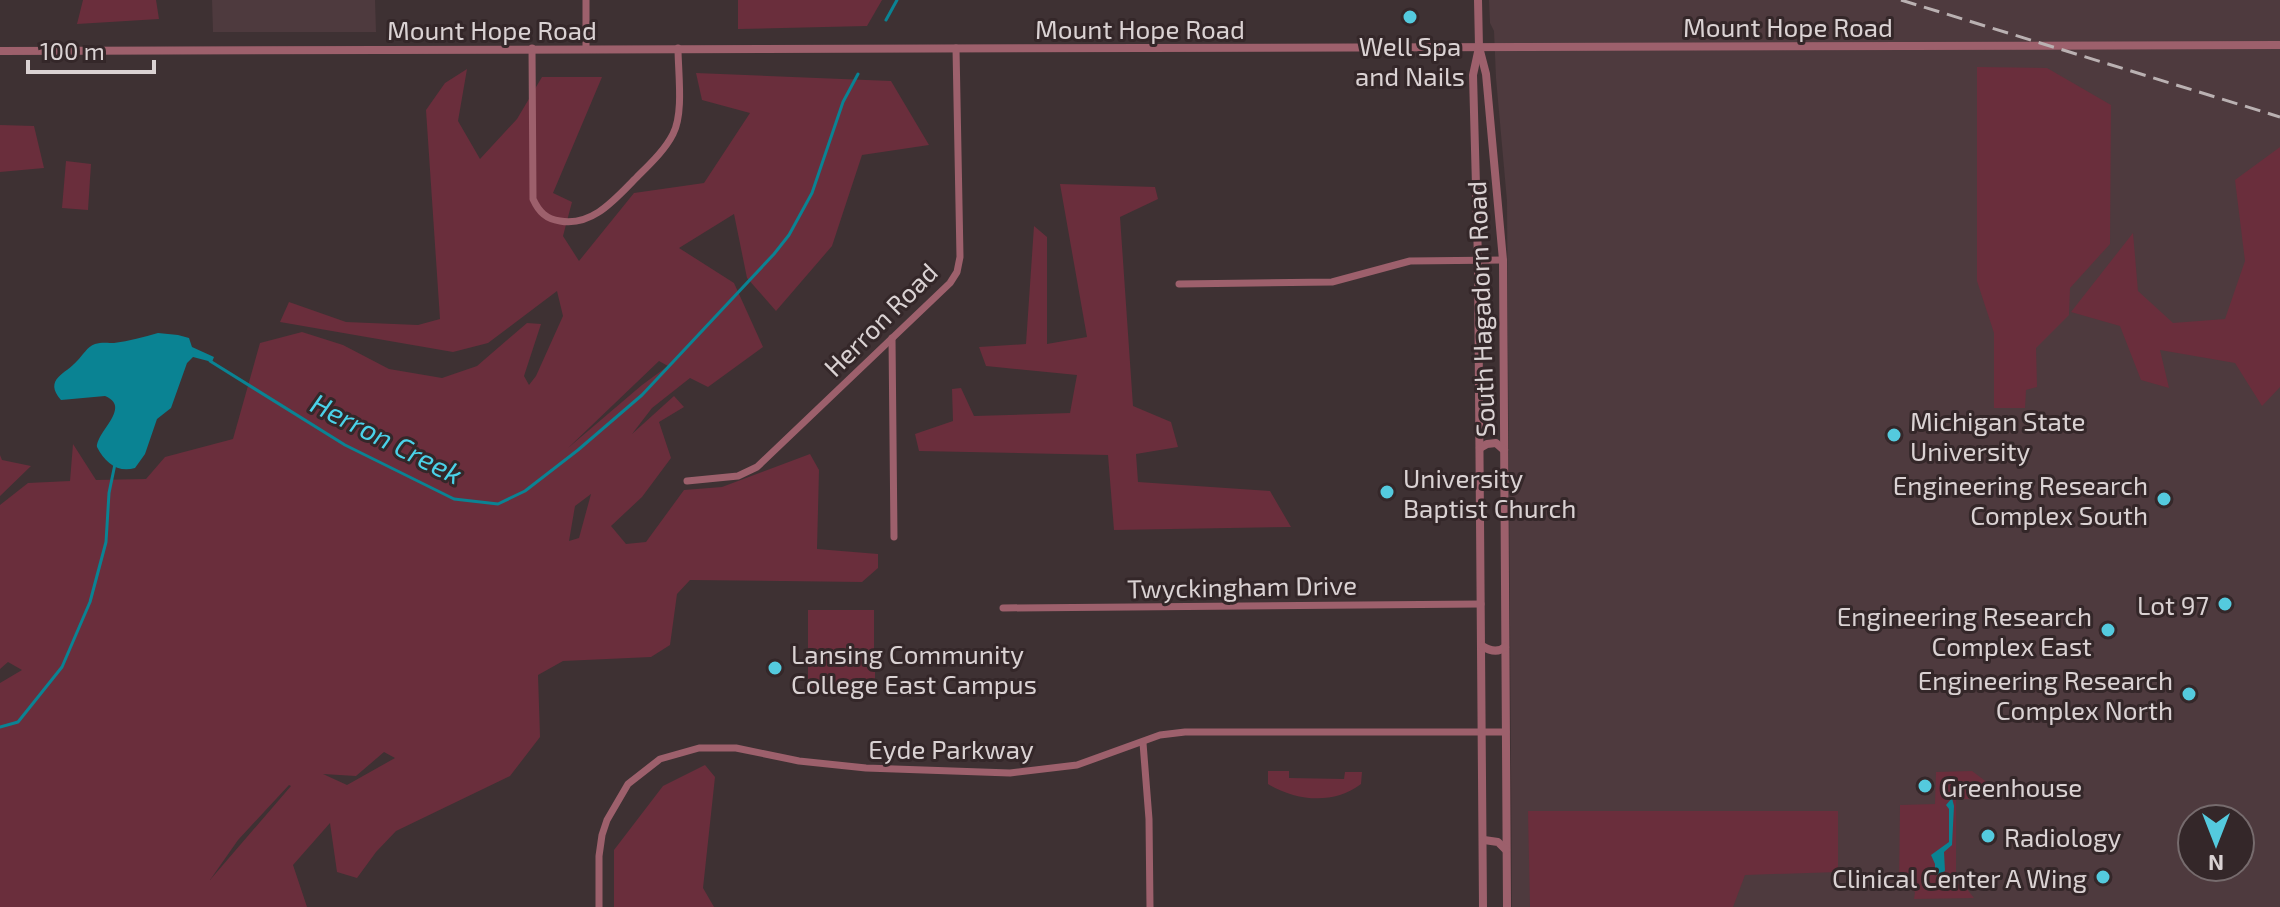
<svg xmlns="http://www.w3.org/2000/svg" width="2280" height="907" viewBox="0 0 2280 907" font-family="'Exo 2',sans-serif">
	<style>
		.built { fill: #4e3a3e; fill-rule: evenodd }
		.green { fill: #6a2e3c; fill-rule: evenodd }
		.water { fill: #0a8393 }
		.lines { fill: none; stroke-linecap: round; stroke-linejoin: round }
		.stream { stroke: #0a8393; stroke-width: 3 }
		.minor { stroke: #9d606c; stroke-width: 7 }
		.tertiary { stroke: #9d606c; stroke-width: 8 }
		.rail { stroke: #bab1b2; stroke-width: 3; stroke-dasharray: 16 8; stroke-linecap: butt }
		.poi-dot { fill: #54cade; stroke: #342729; stroke-width: 3 }
		.labels { text-anchor: middle; dominant-baseline: central; stroke-width: 6; stroke-linejoin: round; paint-order: stroke }
		.street-label { font-size: 26px; fill: #dad2d3; stroke: #342729 }
		.poi-label { font-size: 26px; fill: #dad2d3; stroke: #342729; text-anchor: start }
		.water-label { font-size: 28px; font-style: italic; fill: #4ad2e9; stroke: #342729 }
	</style>
	<rect width="100%" height="100%" fill="#3e3133"/>
	<!-- built -->
	<g class="built">
		<polygon points="212,0 375,0 376,32 213,32"/>
		<path d="M1489,0H2280V907H1512L1507,201L1496,78L1494,31L1490,23ZM2192,819H2240V867H2192Z"/>
	</g>
	<!-- green -->
	<g class="green">
		<polygon points="83,0 156,0 159,19 77,24"/>
		<polygon points="738,0 882,0 867,26 738,29"/>
		<polygon points="1977,67 2047,68 2111,105 2110,244 2070,288 2069,315 2036,348 2037,387 2026,390 2025,408 1994,408 1994,333 1977,281"/>
		<path d="M467,69L458,121L480,159L517,119L542,77H602L553,193L572,202L563,236L579,261L634,193L704,183L750,113L702,100L696,73L891,81L929,145L862,155L832,246L776,311L747,278L734,214L679,248L734,283L763,347L708,387L690,378L652,408L632,434L674,396L684,407L659,422L671,458L642,497L611,526L626,544L646,542L684,490L722,487L810,454L819,470L817,549L878,554V568L862,582L690,580L677,594L670,645L651,657L563,661L538,675L540,737L510,776L396,831L376,852L357,878L337,872L330,823L293,865L307,907H0V683L22,670L8,662L0,669V505L28,483L70,481L73,444L96,480L146,479L165,457L233,439L260,343L302,332L343,345L389,369L442,378L477,366L527,323L541,324L524,376L529,385L536,376L563,316L557,291L488,343L453,352L280,322L289,302L346,322L418,325L440,319L426,110L445,83ZM659,361L668,366L642,385L568,448ZM591,494L579,538L569,541L575,506ZM384,752L395,758L347,785L323,774L356,776ZM289,785L291,786L210,880L238,840Z"/>
		<polygon points="0,125 34,126 44,168 0,172"/>
		<polygon points="2280,147 2280,387 2262,406 2235,363 2160,350 2169,388 2141,380 2120,326 2071,312 2133,233 2138,291 2173,323 2225,319 2245,261 2235,180"/>
		<polygon points="66,161 91,164 88,210 62,208"/>
		<polygon points="1060,184 1155,187 1158,199 1120,217 1133,406 1171,422 1178,447 1136,454 1138,482 1270,491 1291,527 1114,530 1108,455 919,451 915,434 953,421 952,389 961,388 974,416 1070,413 1077,375 986,366 979,347 1026,344 1034,226 1047,237 1047,344 1087,337"/>
		<polygon points="0,455 2,460 31,466 0,496"/>
		<polygon points="808,610 874,610 874,657 864,657 863,662 870,665 875,672 875,679 859,688 808,688"/>
		<polygon points="705,765 715,777 703,888 714,907 614,907 614,850 663,786"/>
		<path d="M1268,771H1289V778L1344,779L1345,772H1362L1361,784C1333,805 1297,801 1268,784Z"/>
		<path d="M1972,771L1992,786L1985,790L1982,799H1956V884H1963L1974,898L1914,899L1915,892C1909,887 1906,884 1899,885L1900,805L1935,804L1936,772Z"/>
		<polygon points="1528,811 1838,811 1838,872 1745,875 1733,907 1530,907"/>
	</g>
	<!-- water -->
	<g class="water">
		<path d="M158,333L178,335L189,338L192,347L214,357L212,362L193,357L187,363L171,408L157,419L145,454L135,468C118,473 105,463 97,447C97,431 132,407 105,396L61,400C43,379 66,374 77,361C83,355 87,347 95,344C101,342 109,343 114,343C129,341 144,337 158,333Z"/>
		<polygon points="1952,798 1954,806 1952,845 1944,852 1945,871 1937,875 1935,873 1935,864 1931,855 1949,842 1949,809 1946,805"/>
	</g>
	<g class="lines">
		<!-- stream -->
		<g class="stream">
			<polyline points="886,20 897,0"/>
			<polyline points="210,361 345,445 454,499 498,504 525,491 578,450 642,395 774,254 789,235 812,193 843,102 858,74"/>
			<polyline points="0,727 18,722 62,667 90,602 106,542 109,493 115,464"/>
		</g>
		<!-- minor -->
		<g class="minor">
			<polyline points="586,0 586,48"/>
			<path d="M532,48L533,199C539,212 546,219 560,221C593,227 616,198 637,177C650,164 665,150 673,134C684,113 678,72 678,48"/>
			<polyline points="1179,284 1332,282 1410,261 1503,260"/>
			<polyline points="892,338 894,537"/>
			<polyline points="687,481 738,476 757,467 950,283 957,272 960,257 956,48"/>
			<polyline points="1003,608 1481,604"/>
			<polyline points="1143,743 1149,819 1150,907"/>
			<polyline points="599,907 599,856 602,835 607,820 628,784 660,759 699,748 736,748 799,761 866,768 1010,773 1077,765 1160,735 1185,732 1506,732"/>
		</g>
		<!-- tertiary -->
		<g class="tertiary">
			<polyline points="1478,0 1479,47 1486,74 1503,260 1507,907"/>
			<polyline points="0,51 2280,45"/>
			<polyline points="1478,52 1473,75 1478,260 1483,907"/>
			<polyline points="1480,448 1487,444 1496,443 1504,450"/>
			<path d="M1482,646C1490,651 1498,653 1505,647"/>
			<polyline points="1484,840 1498,842 1506,850"/>
		</g>
		<!-- rail -->
		<polyline class="rail" points="1901,0 2280,117"/>
	</g>
	<!-- markers -->
	<g class="poi-dot">
		<circle cx="1410" cy="17" r="8"/>
		<circle cx="1894" cy="435" r="8"/>
		<circle cx="1387" cy="492" r="8"/>
		<circle cx="2164" cy="499" r="8"/>
		<circle cx="2225" cy="604" r="8"/>
		<circle cx="2108" cy="630" r="8"/>
		<circle cx="775" cy="668" r="8"/>
		<circle cx="2189" cy="694" r="8"/>
		<circle cx="1925" cy="786" r="8"/>
		<circle cx="1988" cy="836" r="8"/>
		<circle cx="2103" cy="877" r="8"/>
	</g>
	<g class="labels">
		<!-- street labels -->
		<g class="street-label">
			<text x="1788" y="26">Mount Hope Road</text>
			<text x="1140" y="28">Mount Hope Road</text>
			<text x="492" y="29">Mount Hope Road</text>
			<text transform="translate(1480 309) rotate(-92)">South Hagadorn Road</text>
			<text transform="translate(880 319) rotate(-45)">Herron Road</text>
			<text transform="translate(1242 586) rotate(-1)">Twyckingham Drive</text>
			<text x="951" y="748">Eyde Parkway</text>
		</g>
		<!-- poi labels -->
		<g class="poi-label">
			<text x="1410" y="45" text-anchor="middle">Well Spa<tspan x="1410" dy="30">and Nails</tspan></text>
			<text x="1910" y="420">Michigan State<tspan x="1910" dy="30">University</tspan></text>
			<text x="1403" y="477">University<tspan x="1403" dy="30">Baptist Church</tspan></text>
			<text x="2148" y="484" text-anchor="end">Engineering Research<tspan x="2148" dy="30">Complex South</tspan></text>
			<text x="2209" y="604" text-anchor="end">Lot 97</text>
			<text x="2092" y="615" text-anchor="end">Engineering Research<tspan x="2092" dy="30">Complex East</tspan></text>
			<text x="791" y="653">Lansing Community<tspan x="791" dy="30">College East Campus</tspan></text>
			<text x="2173" y="679" text-anchor="end">Engineering Research<tspan x="2173" dy="30">Complex North</tspan></text>
			<text x="1941" y="786">Greenhouse</text>
			<text x="2004" y="836">Radiology</text>
			<text x="2087" y="877" text-anchor="end">Clinical Center A Wing</text>
		</g>
		<!-- water labels -->
		<g class="water-label">
			<text transform="translate(387 438) rotate(27)">Herron Creek</text>
		</g>
	</g>
	<!-- north arrow -->
	<g transform="translate(2216 843) rotate(180)"><circle r="38" fill="#342729" stroke="#766b6d" stroke-width="2"/>
	<path d="M0-6L14 30L0 20L-14 30Z" fill="#54cade"/>
	<text y="-12" font-size="22" font-weight="bold" text-anchor="middle" fill="#dad2d3">N</text>
	</g>
	<!-- scale -->
	<path d="M28 60v12h126v-12" fill="none" stroke="#dad2d3" stroke-width="4"/>
	<text x="40" y="60" font-size="24" fill="#dad2d3" stroke="#342729" stroke-width="6" paint-order="stroke">100 m</text>
</svg>
